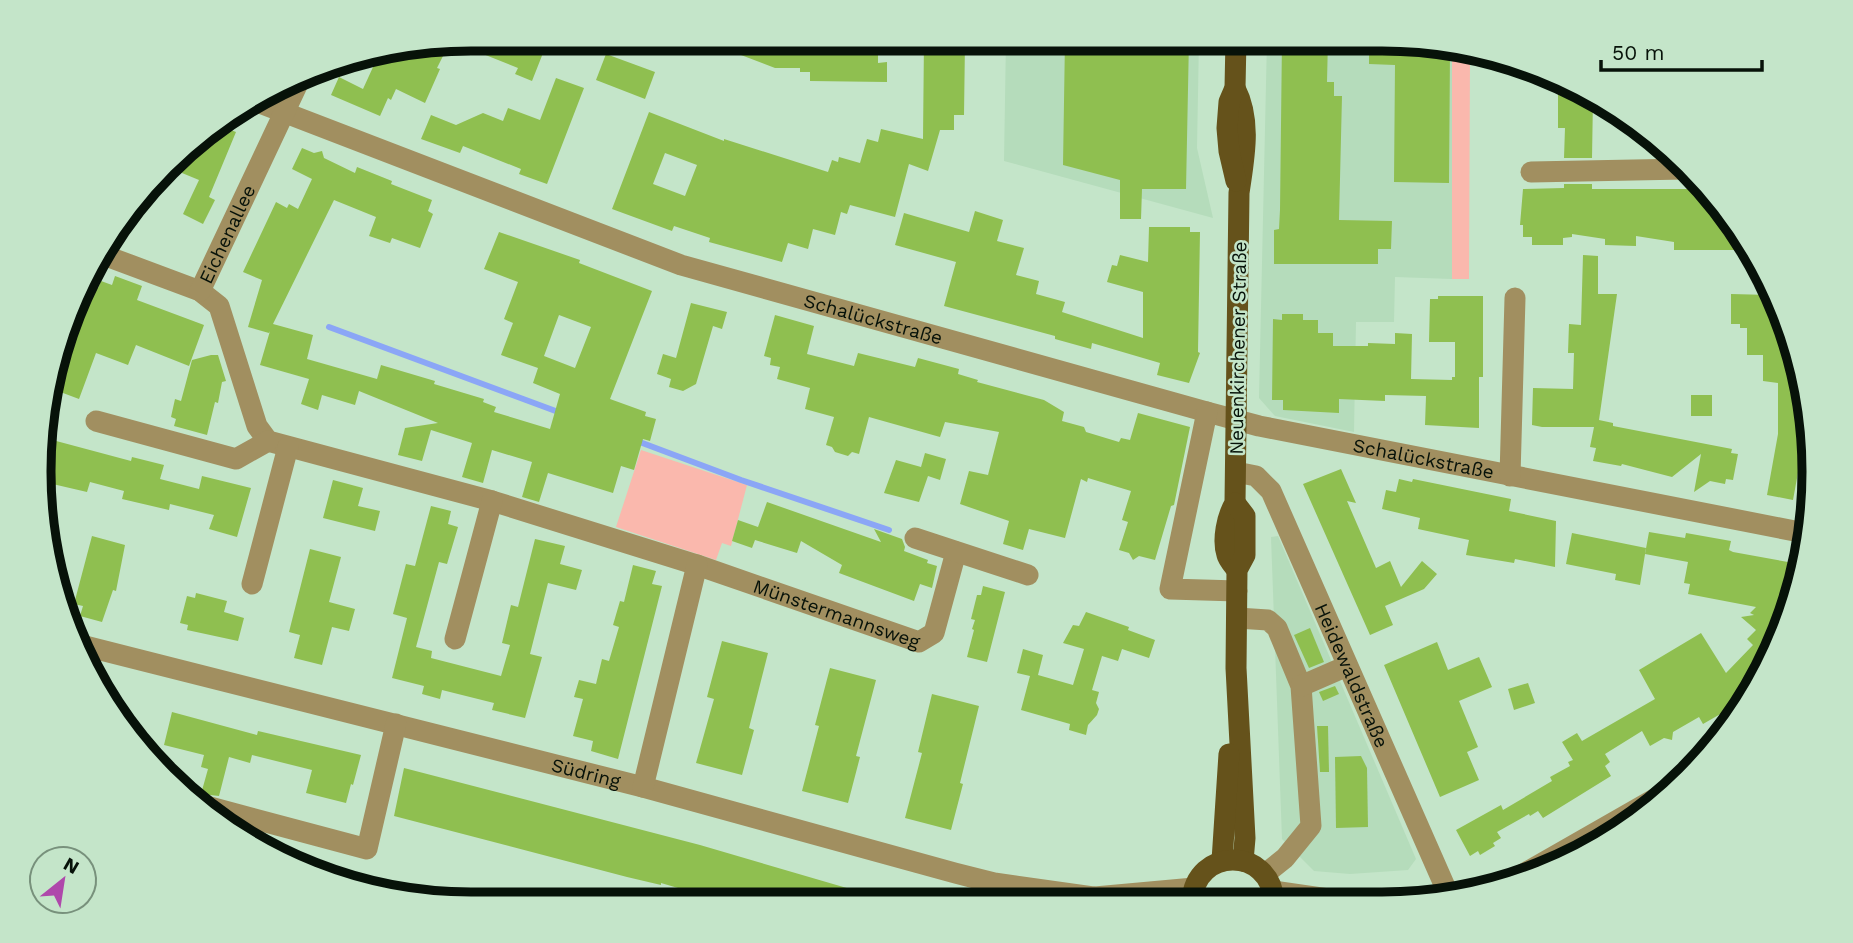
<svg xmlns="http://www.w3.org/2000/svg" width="1853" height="943" viewBox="0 0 1853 943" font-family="'Work Sans',sans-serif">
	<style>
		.built { fill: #b5dcbb }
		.green { fill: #fab8ad }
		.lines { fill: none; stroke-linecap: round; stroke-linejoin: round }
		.stream { stroke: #8ba6f6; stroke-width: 6 }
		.building { fill: #8fbf50; fill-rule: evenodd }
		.minor { stroke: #a18f60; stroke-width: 21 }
		.major { stroke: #65521b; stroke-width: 21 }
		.labels { text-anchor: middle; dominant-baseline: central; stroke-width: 5; stroke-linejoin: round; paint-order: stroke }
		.street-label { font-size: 19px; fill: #071209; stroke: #c4e5c9 }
		.rim { fill: none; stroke: #071209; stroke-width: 9 }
	</style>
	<rect width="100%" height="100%" fill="#c4e5c9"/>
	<!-- built -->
	<g class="built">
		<polygon points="1006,39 1199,39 1197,148 1213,218 1004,161"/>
		<polygon points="1267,39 1409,39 1452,51 1452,279 1395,277 1394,322 1356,322 1354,432 1275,416 1259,398"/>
		<polygon points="1278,536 1416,859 1408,870 1350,874 1314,871 1282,839 1271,537"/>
	</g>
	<!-- green -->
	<g class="green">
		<polygon points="1452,51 1470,56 1469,279 1452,279"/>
		<polygon points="641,450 747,485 731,546 722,543 716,560 616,527"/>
	</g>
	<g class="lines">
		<!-- stream -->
		<g class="stream">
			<polyline points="329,327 561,413"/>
			<polyline points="637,441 741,480 889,530"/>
		</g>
	</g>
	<!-- building -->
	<g class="building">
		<polygon points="489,39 543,39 540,46 545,48 532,81 515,74 518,68 483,54"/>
		<polygon points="699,39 878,39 878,63 887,62 887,82 810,81 810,72 800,72 800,68 775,68"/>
		<path d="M924,39H955V42H965L964,115H954V130H940L928,171L909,164L895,217L850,205L847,214L841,212L835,235L813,229L808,249L788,243L782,262L709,242L710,238L674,226L672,231L612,209L649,112L724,141V139L828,172L832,160L838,162L839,157L860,163L867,139L878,142L881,129L923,139ZM665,153L697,165L685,196L653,184Z"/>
		<polygon points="1065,39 1189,39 1186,189 1142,189 1141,219 1120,219 1120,180 1063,165"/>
		<polygon points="1282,39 1328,39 1327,82 1334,82 1334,96 1342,96 1339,220 1392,221 1391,249 1378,249 1378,264 1274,264 1274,230 1279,229 1280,210"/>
		<polygon points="1369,39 1409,39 1450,50 1449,183 1394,182 1395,65 1369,64"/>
		<polygon points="450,42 437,68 440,69 425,103 396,89 391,100 388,98 380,116 331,95 339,77 363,89 379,54"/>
		<polygon points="606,54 655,72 645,99 596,80"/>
		<polygon points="556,78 584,88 547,184 519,174 521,169 463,146 460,153 421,139 431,115 456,125 483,113 503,121 508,108 540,120"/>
		<polygon points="1558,91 1582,91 1593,98 1592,158 1564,158 1565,128 1558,128"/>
		<polygon points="215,124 236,132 209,197 215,200 203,224 183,214 199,180 182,173 191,149 199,152 208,128"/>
		<path d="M302,148L314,153L322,151L324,158L355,173L357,167L392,181L391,184L432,200L428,211L433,214L420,248L392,238L390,243L369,236L376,217L334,200L273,324L313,335L307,359L377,379L381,365L435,381L434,384L484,399L483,402L496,407L494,412L550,429L560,394L533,383L538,368L501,355L513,323L504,319L518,282L484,269L499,232L580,260L579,263L652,291L610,399L646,412L645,416L656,419L650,441L643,439L634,470L621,466L613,493L548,473L539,502L522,497L532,462L492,450L483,483L462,477L472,443L431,430L422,461L398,455L405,428L438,423L359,391L355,405L322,395L318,410L301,404L309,379L260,365L270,331L269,333L248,327L262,280L243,272L276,202L287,208L289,204L298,209L312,179L292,169ZM559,315L591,327L575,368L544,356Z"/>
		<polygon points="1564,184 1592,184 1592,189 1709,189 1744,250 1674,250 1674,242 1636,236 1636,246 1605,245 1605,239 1572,234 1572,237 1563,238 1563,245 1532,245 1532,237 1523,237 1523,225 1520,225 1523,189 1564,188"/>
		<polygon points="975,211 1003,220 997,241 1024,248 1016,275 1039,281 1036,294 1065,302 1062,312 1143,338 1143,292 1107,282 1112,265 1117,266 1120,255 1148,262 1149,227 1190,227 1190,232 1200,232 1198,352 1200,353 1189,383 1157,375 1160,363 1092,343 1091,349 1055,339 1055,336 944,306 956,262 895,245 904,213 969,232"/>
		<polygon points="1583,255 1598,256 1598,294 1617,294 1599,420 1613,423 1613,426 1732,449 1731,453 1738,454 1733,480 1726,479 1725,484 1710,481 1694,492 1701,454 1672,477 1622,464 1621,466 1593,461 1596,448 1590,447 1594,427 1542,427 1532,425 1533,388 1573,389 1574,353 1568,353 1569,324 1581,325"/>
		<polygon points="115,276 142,286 137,300 204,325 189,366 136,345 128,365 96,353 79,399 47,387 64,342 69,345 92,285 98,288 101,281 112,285"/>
		<polygon points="1731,294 1770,295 1791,332 1800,400 1797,400 1797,444 1803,445 1793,500 1767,495 1778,434 1778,383 1763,381 1763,355 1747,355 1747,328 1740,328 1740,324 1731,324"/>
		<polygon points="1438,296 1483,296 1483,377 1479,377 1479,428 1425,425 1426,396 1385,395 1385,401 1339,399 1339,413 1283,410 1283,400 1272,400 1273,319 1282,320 1282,314 1303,314 1303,320 1318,320 1318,333 1333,333 1333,346 1368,346 1368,343 1395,344 1395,333 1412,334 1411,379 1452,380 1452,377 1455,377 1455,342 1429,342 1430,299 1438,299"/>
		<polygon points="691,303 727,312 722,329 713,326 696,384 683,391 669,387 671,379 657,374 663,354 676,358"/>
		<polygon points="775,315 814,326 807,354 854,366 858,353 915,367 918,358 959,369 958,374 978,380 977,382 1044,400 1064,412 1062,421 1084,427 1086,432 1119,442 1121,438 1130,440 1138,413 1190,427 1174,505 1171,506 1155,560 1139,556 1133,560 1129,553 1119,550 1128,522 1122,520 1131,491 1088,478 1087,482 1081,479 1065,538 1029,529 1023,550 1003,544 1009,521 960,504 969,471 988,475 999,432 945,422 940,437 869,417 859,454 852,452 848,456 835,452 832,447 826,445 834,417 805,409 810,388 777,379 780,367 770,365 771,358 764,356"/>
		<polygon points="211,355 218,355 226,381 222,382 218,403 215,402 207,435 174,426 176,419 171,417 175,399 181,401 192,360"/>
		<rect x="1691" y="395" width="21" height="21"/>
		<polygon points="45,438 131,461 132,457 164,465 160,479 199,489 202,476 251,488 237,537 209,529 214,515 170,504 169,510 122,499 124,491 90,482 87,492 44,482"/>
		<polygon points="925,453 946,459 940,480 928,476 919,502 884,493 896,460 921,467"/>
		<polygon points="1341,469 1356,503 1347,501 1376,568 1390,561 1401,587 1422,561 1437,574 1424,589 1385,606 1393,625 1370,635 1303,484"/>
		<polygon points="1399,479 1412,482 1413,479 1511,499 1509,511 1556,521 1555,567 1515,559 1514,563 1466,555 1469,540 1418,529 1420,518 1382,509 1386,490 1396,492"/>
		<polygon points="333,480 363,488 358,506 380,511 375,531 323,518"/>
		<polygon points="767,502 881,542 874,529 902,539 905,547 904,551 928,560 927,563 937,566 932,588 920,584 914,601 839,573 842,565 801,541 797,553 755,540 752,548 732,541 738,520 758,527"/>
		<polygon points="431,506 451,511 448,524 458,527 447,564 439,562 416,647 432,651 431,658 501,676 510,645 502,643 511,605 518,607 535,539 565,546 560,564 582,570 576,590 548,583 530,654 542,657 525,718 492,710 494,703 442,690 440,699 422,694 424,686 392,678 407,618 393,614 406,564 415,566"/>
		<polygon points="1649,532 1685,538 1686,533 1731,541 1729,550 1733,552 1788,562 1775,628 1781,622 1770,663 1752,692 1743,701 1703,724 1699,717 1673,732 1672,740 1664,738 1650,746 1642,731 1605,754 1610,762 1605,766 1611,776 1543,818 1538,811 1530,816 1529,814 1497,832 1501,838 1493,843 1495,846 1480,855 1478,851 1470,856 1456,830 1501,805 1503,810 1552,781 1550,777 1570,766 1568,762 1573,760 1562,742 1577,733 1582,741 1655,699 1639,670 1701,633 1726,673 1753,645 1747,639 1756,630 1741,617 1754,615 1750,613 1756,607 1688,594 1690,584 1684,583 1688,562 1645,554"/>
		<polygon points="1572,533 1646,548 1640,585 1615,580 1616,574 1566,564"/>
		<polygon points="92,536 125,545 116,591 113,590 102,622 80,616 83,606 74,604"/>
		<polygon points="310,549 341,557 329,602 355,609 349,631 332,627 322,665 294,658 300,635 289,632"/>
		<polygon points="633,565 656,571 652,584 662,586 618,759 591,751 593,741 573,736 583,699 574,697 579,680 596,684 602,659 609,661 619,627 613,625 620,601 624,602"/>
		<polygon points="983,586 1005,592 987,662 967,657 974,630 972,629 975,620 971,619 977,595 981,595"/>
		<polygon points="196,593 227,601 224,612 244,618 238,641 187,630 188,625 180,623 187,596 195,598"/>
		<polygon points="1086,612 1129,627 1128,630 1155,640 1149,658 1122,649 1118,661 1102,656 1092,690 1099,692 1096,703 1099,709 1097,715 1088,725 1086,735 1069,730 1070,724 1021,710 1030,676 1017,673 1023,649 1043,655 1038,675 1073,685 1084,649 1063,643 1073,625 1079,626"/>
		<polygon points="1310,628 1324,662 1309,668 1294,635"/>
		<polygon points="722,641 768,653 749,728 754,730 742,775 696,763 714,699 707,697"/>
		<polygon points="1437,642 1448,670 1479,657 1492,687 1459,701 1478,747 1467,752 1479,780 1440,797 1384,665"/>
		<polygon points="830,668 876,680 856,756 860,757 848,803 802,791 819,726 815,725"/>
		<polygon points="1528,683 1535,703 1514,710 1508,689"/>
		<polygon points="1335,686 1339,694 1323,701 1319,692"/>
		<polygon points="932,694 979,706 960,783 963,784 951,830 905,818 922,753 918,752"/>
		<polygon points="172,712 257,735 258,731 361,755 353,785 351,784 346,803 306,793 312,770 252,755 250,763 229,757 219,796 201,794 208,769 201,767 204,755 164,745"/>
		<polygon points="1317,726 1328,726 1329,772 1320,772"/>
		<polygon points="1361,756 1367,768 1368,827 1336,828 1335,757"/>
		<polygon points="404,768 700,845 881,898 880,902 729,903 661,883 661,885 627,877 394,816"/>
	</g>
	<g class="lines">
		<!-- minor -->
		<g class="minor">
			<path id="s1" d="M257,102L681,265L1207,412L1259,426L1805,533"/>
			<polyline points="1531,172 1685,169"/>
			<path id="s2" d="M98,253L200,291L219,306L257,426L268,441L492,501L697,565L919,642L934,633L956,552"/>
			<path id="s3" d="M200,291L300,79"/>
			<polyline points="1207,412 1170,589 1237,591"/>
			<polyline points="96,421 236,459 268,441"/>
			<path id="s4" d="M1236,472L1256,476L1271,491L1450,898"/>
			<polyline points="1510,476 1515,298"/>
			<polyline points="915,538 1028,575"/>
			<polyline points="252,584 288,447"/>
			<polyline points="1237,618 1268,620 1277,628 1301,686 1311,826 1285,858 1265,874"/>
			<polyline points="455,639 492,501"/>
			<path id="s5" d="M77,644L643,787L955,873L994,883L1093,897L1108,902"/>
			<polyline points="1301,686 1347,666"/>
			<polyline points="643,787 697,565"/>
			<polyline points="206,806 367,849 396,724"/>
			<polyline points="1511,881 1670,790"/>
			<polyline points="1273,891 1342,901"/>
			<polyline points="1095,897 1194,888"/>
			<polyline points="1378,901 1449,896 1479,890"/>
		</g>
		<!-- major -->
		<g class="major">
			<path d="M1235,88C1252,121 1244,158 1239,193L1235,503C1227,516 1222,540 1227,555C1228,560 1234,566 1237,570"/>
			<polyline points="1236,181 1229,151 1227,128 1229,102 1235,88 1236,39"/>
			<polyline points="1235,503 1245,516 1245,555 1237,570 1236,668 1245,838 1243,861"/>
			<polyline points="1222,861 1229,754"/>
			<path d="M1192,901C1195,847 1270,846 1274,901"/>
		</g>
	</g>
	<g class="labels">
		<!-- street labels -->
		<g class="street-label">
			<text stroke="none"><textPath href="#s3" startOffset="63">Eichenallee</textPath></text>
			<text stroke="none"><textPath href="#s1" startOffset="654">Schalückstraße</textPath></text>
			<text transform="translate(1238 348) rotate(-89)">Neuenkirchener Straße</text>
			<text stroke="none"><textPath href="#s1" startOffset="1222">Schalückstraße</textPath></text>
			<text stroke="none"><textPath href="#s2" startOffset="872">Münstermannsweg</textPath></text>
			<text stroke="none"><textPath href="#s4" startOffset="243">Heidewaldstraße</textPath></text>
			<text stroke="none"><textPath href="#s5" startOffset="525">Südring</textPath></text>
		</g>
	</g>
	<!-- crop -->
	<path d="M0 0H1853V943H0ZM471 51H1382A420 420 0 0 1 1802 471V472A420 420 0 0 1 1382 892H471A420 420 0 0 1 51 472V471A420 420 0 0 1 471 51Z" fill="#c4e5c9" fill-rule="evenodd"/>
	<path class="rim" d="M471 51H1382A420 420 0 0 1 1802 471V472A420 420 0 0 1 1382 892H471A420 420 0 0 1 51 472V471A420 420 0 0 1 471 51Z"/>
	<!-- north arrow -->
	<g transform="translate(63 880) rotate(30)"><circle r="33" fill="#c4e5c9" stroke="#78917c" stroke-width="2"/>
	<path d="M0-5L12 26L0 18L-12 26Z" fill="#af48ab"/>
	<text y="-10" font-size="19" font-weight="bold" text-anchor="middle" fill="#071209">N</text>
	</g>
	<!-- scale -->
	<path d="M1601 60v10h161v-10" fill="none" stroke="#071209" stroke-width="3.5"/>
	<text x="1612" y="60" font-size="21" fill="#071209" stroke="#c4e5c9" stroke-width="5" paint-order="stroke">50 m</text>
</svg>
